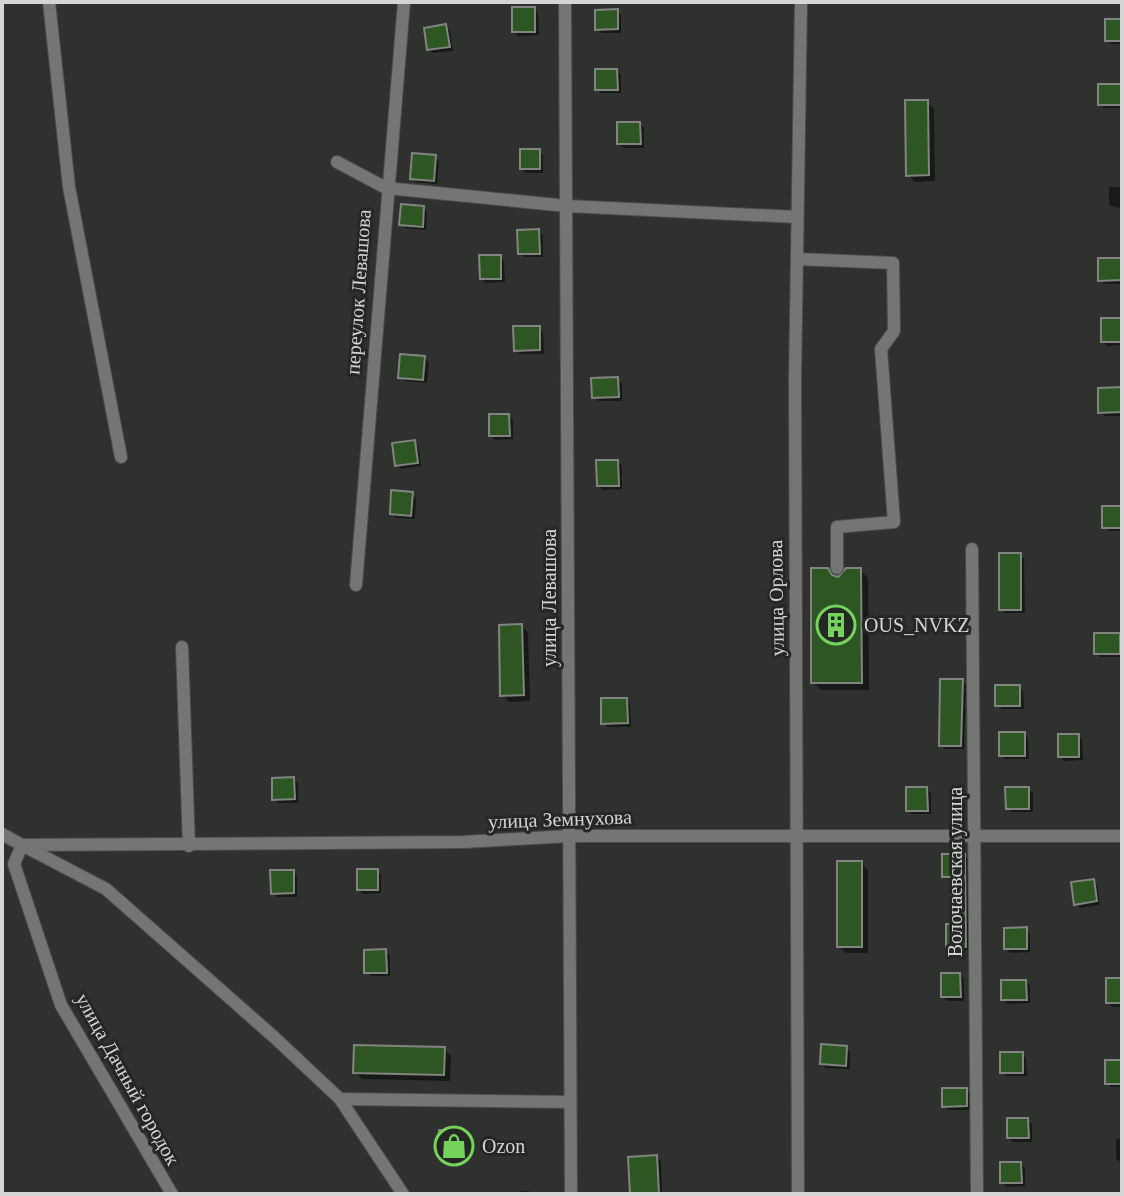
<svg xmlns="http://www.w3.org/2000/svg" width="1124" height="1196" viewBox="0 0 1124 1196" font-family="'Times New Roman',serif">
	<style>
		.shadow { fill: #0007 }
		.building { fill: #2e5623; stroke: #818480; stroke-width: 2 }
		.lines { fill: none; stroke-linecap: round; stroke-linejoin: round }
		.minor-casing { stroke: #4b4e4b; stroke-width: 14 }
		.minor { stroke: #737672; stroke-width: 12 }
		.labels { text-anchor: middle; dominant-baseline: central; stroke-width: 6; stroke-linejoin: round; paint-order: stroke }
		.street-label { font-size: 20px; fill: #d4d6d4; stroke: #242724 }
		.poi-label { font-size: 20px; fill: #d4d6d4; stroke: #242724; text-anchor: start }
	</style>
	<rect width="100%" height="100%" fill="#2e312d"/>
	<!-- shadow -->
	<g class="shadow">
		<polygon points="534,9 538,13 539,35 518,36 514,31"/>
		<polygon points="617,11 621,15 621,33 601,33 597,29"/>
		<polygon points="1122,21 1122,44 1111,44 1107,40"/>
		<polygon points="446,26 450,31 453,51 433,53 429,49"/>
		<polygon points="617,71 621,75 621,93 601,93 597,89"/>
		<polygon points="1122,86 1122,108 1104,108 1100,104"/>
		<polygon points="927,102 934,109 935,181 915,182 908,175"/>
		<polygon points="640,124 644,128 644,148 624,148 619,144"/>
		<polygon points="539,151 543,155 543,173 526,173 522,169"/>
		<polygon points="435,157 439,161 437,184 416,182 412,178"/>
		<polygon points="1109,187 1122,187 1122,209 1109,205"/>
		<polygon points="423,208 427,212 426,230 405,228 401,224"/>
		<polygon points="539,231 543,235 543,257 524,257 520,253"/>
		<polygon points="500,257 504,261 505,282 486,283 482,279"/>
		<polygon points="1122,260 1122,284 1105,284 1100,280"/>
		<polygon points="1122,321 1122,345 1107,346 1103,341"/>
		<polygon points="539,328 543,332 544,354 520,354 516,350"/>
		<polygon points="424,358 429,362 427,383 405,381 401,377"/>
		<polygon points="618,380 622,384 622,401 598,401 594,397"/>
		<polygon points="1122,389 1122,416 1105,416 1100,412"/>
		<polygon points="509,416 513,420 513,439 495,440 491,436"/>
		<polygon points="414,442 418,446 421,466 401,469 397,465"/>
		<polygon points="618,462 622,466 622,489 603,490 599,486"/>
		<polygon points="412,494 416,498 415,519 396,518 392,514"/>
		<polygon points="1122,508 1122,531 1109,531 1104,527"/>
		<polygon points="1020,555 1024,559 1025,613 1005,613 1001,609"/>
		<polygon points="827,570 836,578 860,570 868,578 869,690 821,690 813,682"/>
		<polygon points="522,626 528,633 530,701 509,702 502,695"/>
		<polygon points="1119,635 1122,657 1100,657 1096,653"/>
		<polygon points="962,681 966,685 964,749 945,749 941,745"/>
		<polygon points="1019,687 1023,691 1024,709 1002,709 997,705"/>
		<polygon points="626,700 630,704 631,727 608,727 603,723"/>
		<polygon points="1024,734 1028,738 1029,759 1005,759 1001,755"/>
		<polygon points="1078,736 1082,740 1083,760 1064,761 1060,756"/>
		<polygon points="294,779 298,783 298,803 278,803 274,799"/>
		<polygon points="927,789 931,793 931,814 912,814 908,810"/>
		<polygon points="1028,789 1033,793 1033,812 1012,812 1008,808"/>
		<polygon points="965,856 969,860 969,950 952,951 948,946 953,926 953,880 944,876"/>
		<polygon points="861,863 868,870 868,953 846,953 839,946"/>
		<polygon points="377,871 381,875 381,893 363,894 359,889"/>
		<polygon points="293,872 297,876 297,897 277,897 273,893"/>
		<polygon points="1093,881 1097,885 1100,905 1080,908 1076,904"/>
		<polygon points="1026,929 1030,934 1030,952 1010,953 1006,949"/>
		<polygon points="385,951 390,955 390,976 371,976 366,972"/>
		<polygon points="960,975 964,979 964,1001 947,1001 943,997"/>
		<polygon points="1122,980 1122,1007 1112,1007 1108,1002"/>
		<polygon points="1026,982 1030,986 1030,1003 1007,1004 1003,999"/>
		<polygon points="846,1048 850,1052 850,1069 826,1068 822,1064"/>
		<polygon points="444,1049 451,1056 450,1081 362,1079 356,1072"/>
		<polygon points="1022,1054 1026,1058 1027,1076 1006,1076 1002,1072"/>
		<polygon points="1122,1062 1122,1087 1111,1087 1107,1083"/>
		<polygon points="966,1090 970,1094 970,1110 948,1110 944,1106"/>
		<polygon points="1028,1120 1032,1124 1032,1142 1013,1142 1009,1138"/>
		<polygon points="459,1132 463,1136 462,1155 444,1155 440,1151"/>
		<polygon points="1116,1139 1122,1139 1122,1163 1116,1159"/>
		<polygon points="656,1157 661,1161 662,1194 632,1194"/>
		<polygon points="1021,1164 1025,1168 1025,1186 1006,1187 1002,1182"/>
		<polygon points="520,1191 546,1193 547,1194 519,1194"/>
		<polygon points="939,1192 959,1192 961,1194 939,1194"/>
	</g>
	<!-- building -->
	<g class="building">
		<rect x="512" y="7" width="23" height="25"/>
		<polygon points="618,9 618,29 595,30 595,10"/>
		<rect x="1105" y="19" width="17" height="22"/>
		<polygon points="446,24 450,47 427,50 424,28"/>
		<polygon points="595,69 617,69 618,90 595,90"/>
		<rect x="1098" y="84" width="24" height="21"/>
		<polygon points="905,100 928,100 929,175 906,176"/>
		<polygon points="617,122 640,122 641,144 617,144"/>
		<rect x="520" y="149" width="20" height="20"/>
		<polygon points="412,153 436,155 434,181 410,179"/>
		<polygon points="401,204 424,206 423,227 399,225"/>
		<polygon points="539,229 540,254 518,254 517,230"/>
		<polygon points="479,255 501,255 501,279 480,279"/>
		<polygon points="1098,258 1122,258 1122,280 1098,281"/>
		<rect x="1101" y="318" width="21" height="24"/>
		<polygon points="513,326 540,326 540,350 514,351"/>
		<polygon points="400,354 425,356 423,380 398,378"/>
		<polygon points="618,377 619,397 592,398 591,378"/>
		<polygon points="1122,387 1122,412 1098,413 1098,388"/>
		<polygon points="489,414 509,414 510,436 489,436"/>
		<polygon points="415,440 418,463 395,466 392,443"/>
		<polygon points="596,460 618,460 619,486 597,486"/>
		<polygon points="391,490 413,492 411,516 390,514"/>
		<rect x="1102" y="506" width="20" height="22"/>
		<rect x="999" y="553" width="22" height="57"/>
		<polygon points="811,568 828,568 832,575 838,577 846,568 861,568 862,683 811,683"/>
		<polygon points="522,624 524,695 500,696 499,625"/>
		<rect x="1094" y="633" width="26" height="21"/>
		<polygon points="940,679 963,679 961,746 939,746"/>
		<rect x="995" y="685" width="25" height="21"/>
		<polygon points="601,698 627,698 628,723 601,724"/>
		<rect x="999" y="732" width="26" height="24"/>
		<rect x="1058" y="734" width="21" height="23"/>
		<polygon points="294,777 295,799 272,800 272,778"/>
		<polygon points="906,787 927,787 928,811 906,811"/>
		<polygon points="1005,787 1029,787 1029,809 1006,809"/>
		<polygon points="942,854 965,854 966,947 946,947 946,924 951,924 951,877 942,877"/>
		<rect x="837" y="861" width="25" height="86"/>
		<rect x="357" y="869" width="21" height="21"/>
		<polygon points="270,870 294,870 294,893 271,894"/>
		<polygon points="1094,879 1097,901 1074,905 1071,882"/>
		<polygon points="1027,927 1027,949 1004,949 1004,928"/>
		<polygon points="386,949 387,973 364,973 364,950"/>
		<polygon points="941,973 960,973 961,997 941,997"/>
		<rect x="1106" y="978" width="16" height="25"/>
		<polygon points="1001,980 1026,980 1027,1000 1001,1000"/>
		<polygon points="821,1044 847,1046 846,1066 820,1064"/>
		<polygon points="354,1045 445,1047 444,1075 353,1073"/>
		<rect x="1000" y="1052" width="23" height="21"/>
		<rect x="1105" y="1060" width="17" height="24"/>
		<polygon points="942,1088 967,1088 967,1106 942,1107"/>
		<polygon points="1007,1118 1028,1118 1029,1138 1007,1138"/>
		<polygon points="439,1130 459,1130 459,1152 438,1152"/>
		<polygon points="657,1155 659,1194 630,1194 628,1157"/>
		<polygon points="1000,1162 1021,1162 1022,1183 1000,1183"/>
	</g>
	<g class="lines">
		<!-- minor casing -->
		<g class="minor-casing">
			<g id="minor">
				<polyline points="49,2 69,187 121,457"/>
				<polyline points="565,2 571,1194"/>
				<polyline points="337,162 386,188 567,206 797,217"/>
				<polyline points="797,259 893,263 894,331 881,349 894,522 837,527 837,568"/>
				<polyline points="972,549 977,1194"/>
				<polyline points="356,585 404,2"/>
				<polyline points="182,647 189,846"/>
				<polyline points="2,834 22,845 463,842 570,836 1122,836"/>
				<polyline points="340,1099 570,1102"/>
				<polyline points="172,1194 61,1005 14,864 22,845 106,889 274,1037 340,1099 403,1194"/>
				<polyline points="798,1194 795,380 801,2"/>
			</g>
		</g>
		<!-- minor -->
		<use href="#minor" class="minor"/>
	</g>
	<!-- icons -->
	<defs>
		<g id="building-ring" transform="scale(2)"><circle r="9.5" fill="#242724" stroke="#75d25b" stroke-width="1.5"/><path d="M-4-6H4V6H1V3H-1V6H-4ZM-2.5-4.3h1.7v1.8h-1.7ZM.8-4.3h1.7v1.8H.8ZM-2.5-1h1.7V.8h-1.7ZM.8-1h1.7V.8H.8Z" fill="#75d25b"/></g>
		<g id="shop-ring" transform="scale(2)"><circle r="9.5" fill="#242724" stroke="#75d25b" stroke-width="1.5"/><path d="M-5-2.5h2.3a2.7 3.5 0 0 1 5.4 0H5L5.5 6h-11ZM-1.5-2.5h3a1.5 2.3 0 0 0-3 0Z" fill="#75d25b"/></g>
	</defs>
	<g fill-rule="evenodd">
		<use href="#building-ring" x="836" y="625"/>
		<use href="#shop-ring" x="454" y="1146"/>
	</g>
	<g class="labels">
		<!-- street labels -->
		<g class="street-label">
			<text transform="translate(358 292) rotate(-86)">переулок Левашова</text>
			<text transform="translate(549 598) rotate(-90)">улица Левашова</text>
			<text transform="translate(776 598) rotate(-91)">улица Орлова</text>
			<text transform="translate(560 819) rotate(-2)">улица Земнухова</text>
			<text transform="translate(955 872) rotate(-90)">Волочаевская улица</text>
			<text transform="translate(128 1079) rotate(61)">улица Дачный городок</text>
		</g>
		<!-- poi labels -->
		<g class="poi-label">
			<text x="864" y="625">OUS_NVKZ</text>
			<text x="482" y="1146">Ozon</text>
		</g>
	</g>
	<!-- border -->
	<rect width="1124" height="1196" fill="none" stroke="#d4d6d4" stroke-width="8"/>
</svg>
